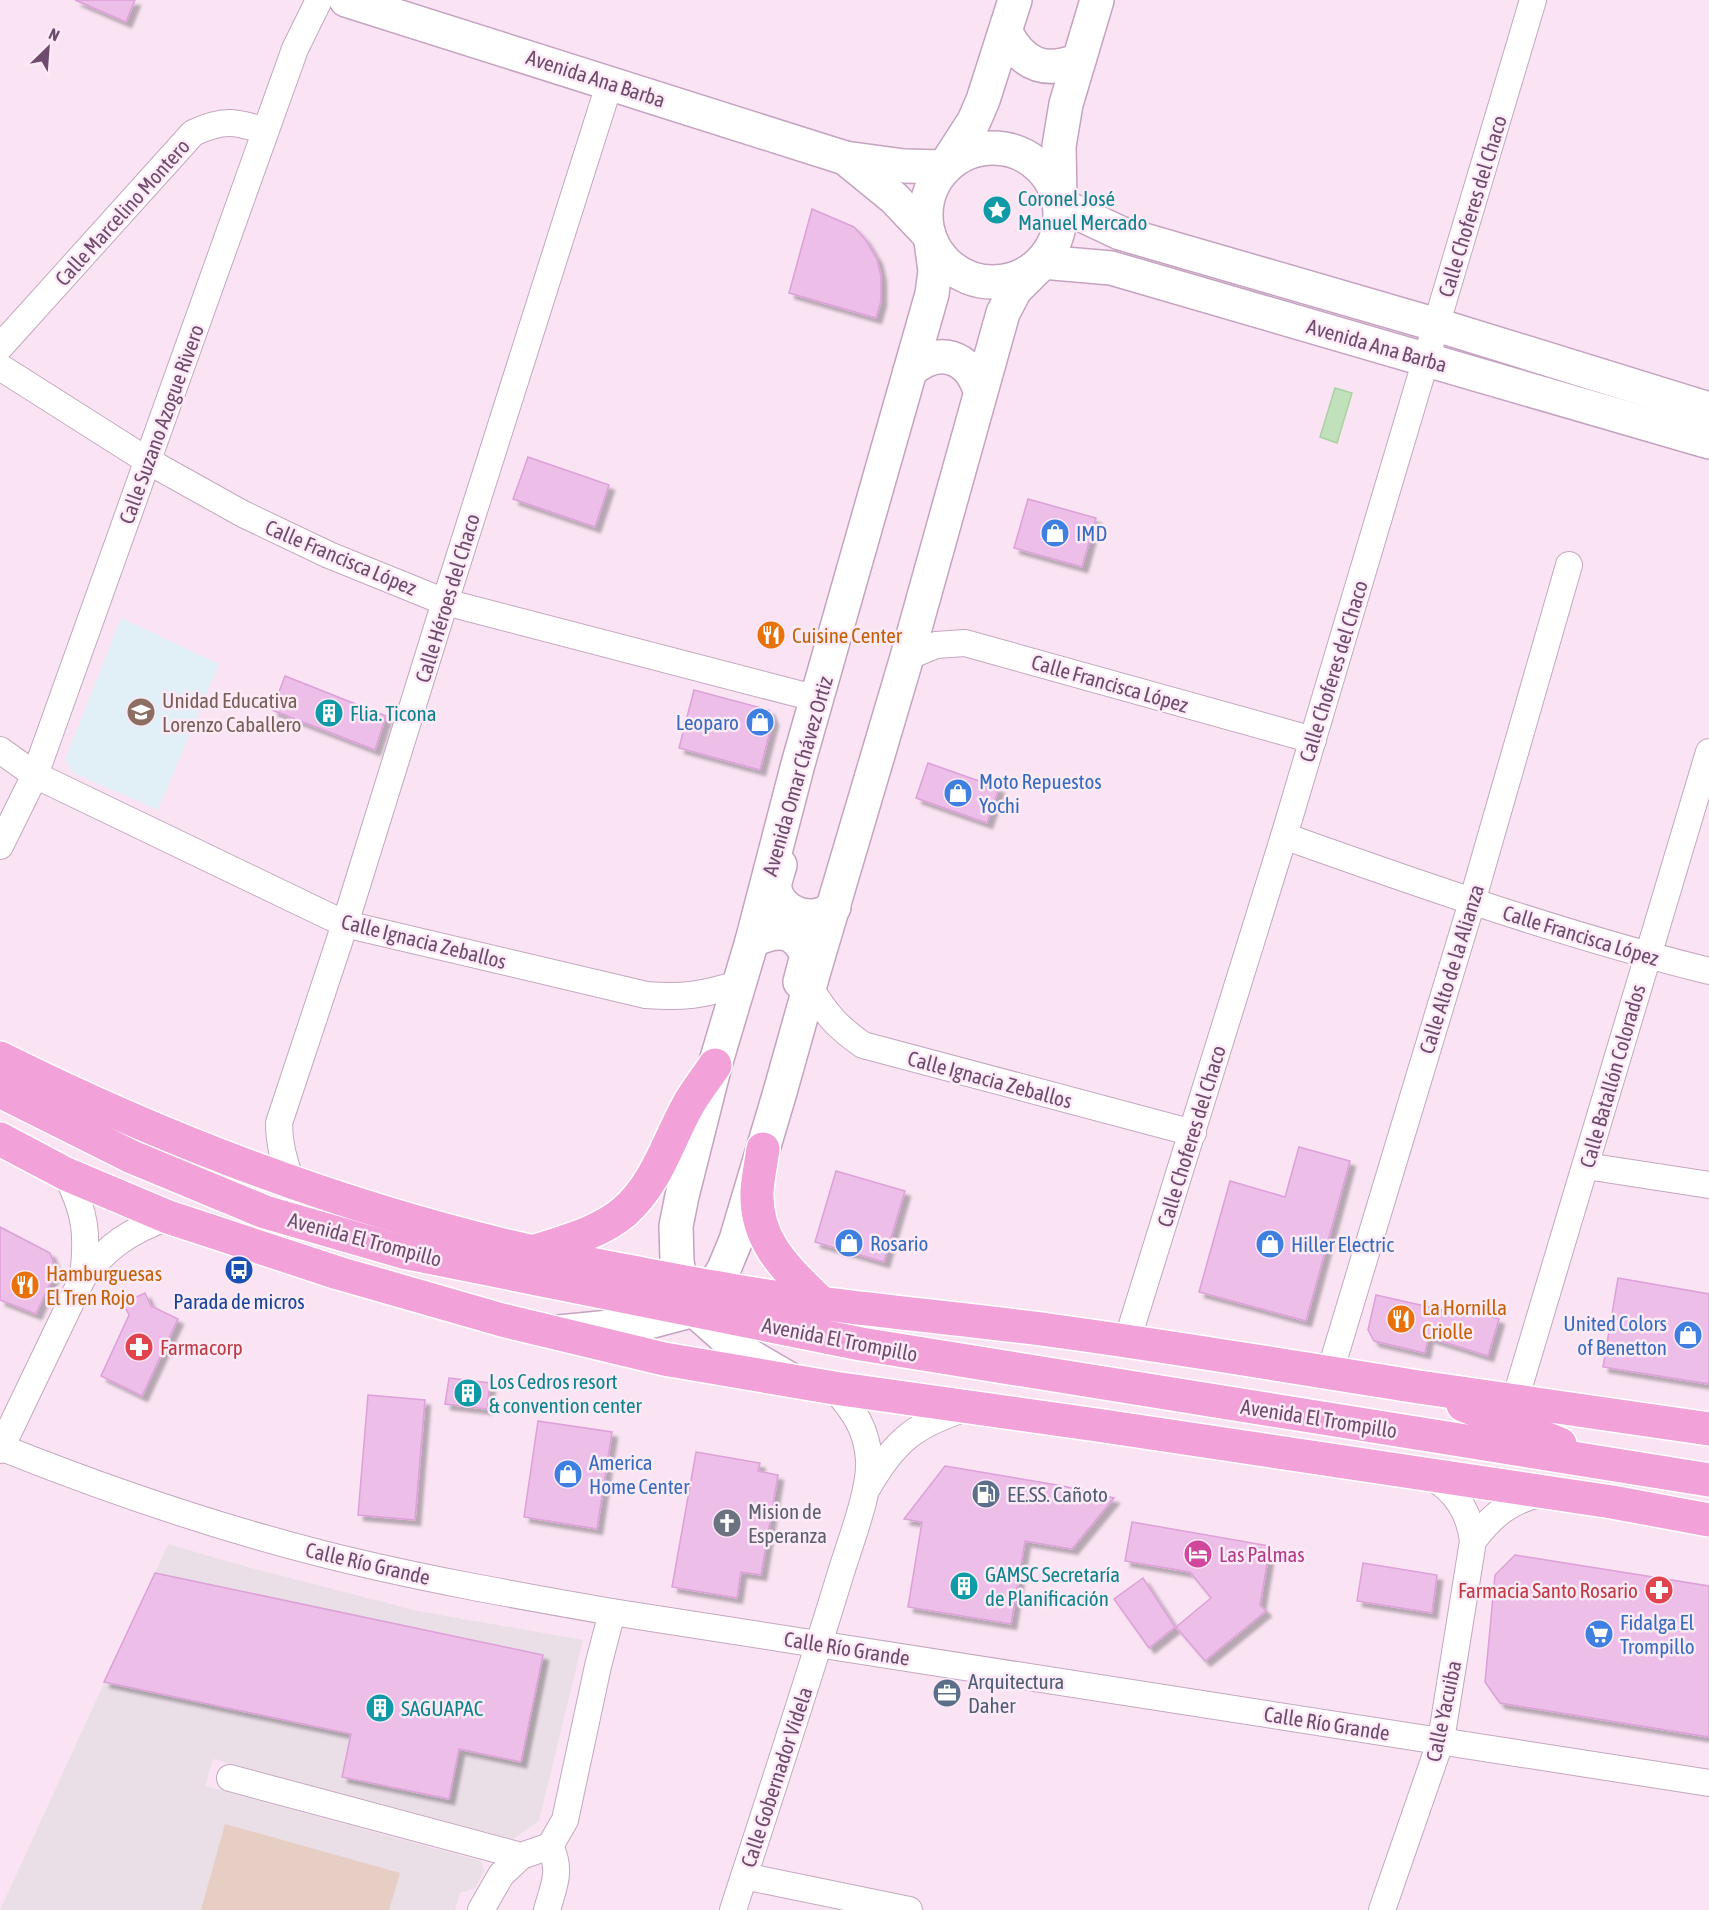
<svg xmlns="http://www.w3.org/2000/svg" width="1709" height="1910" viewBox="0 0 1709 1910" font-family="'Asap Condensed',sans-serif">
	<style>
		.industrial { fill: #eadee7 }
		.education { fill: #e1eff6 }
		.green { fill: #e6cec4 }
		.water { fill: #c0e1bb; stroke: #a9d2a2; stroke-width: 1.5 }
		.building { fill: #ecbee8; stroke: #dda0d8; stroke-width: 1.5; filter: url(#shadow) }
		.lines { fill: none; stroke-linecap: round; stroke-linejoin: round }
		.street-casing { stroke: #c4a7c0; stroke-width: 28 }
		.secondary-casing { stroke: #c5a3c0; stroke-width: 36 }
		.primary-casing { stroke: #fff; stroke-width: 36 }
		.street { stroke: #fff; stroke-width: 26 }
		.secondary { stroke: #fff; stroke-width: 33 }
		.primary { stroke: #f2a2d8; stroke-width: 33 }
		.labels { text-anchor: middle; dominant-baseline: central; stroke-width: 5; stroke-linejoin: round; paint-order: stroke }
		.street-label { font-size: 21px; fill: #6f4c6d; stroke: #fdeaf7 }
		.culture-label { font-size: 21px; fill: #0d838f; stroke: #fdeaf7; text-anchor: start }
		.shop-label { font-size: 21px; fill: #366cbe; stroke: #fdeaf7; text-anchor: start }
		.food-label { font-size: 21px; fill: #c56008; stroke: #fdeaf7; text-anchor: start }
		.education-label { font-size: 21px; fill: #785e54; stroke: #fdeaf7; text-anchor: start }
		.transit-label { font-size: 21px; fill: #164399; stroke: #fdeaf7 }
		.health-label { font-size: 21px; fill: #be3a42; stroke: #fdeaf7; text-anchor: start }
		.service-label { font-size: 21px; fill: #4e5e75; stroke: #fdeaf7; text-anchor: start }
		.worship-label { font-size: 21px; fill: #5b616d; stroke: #fdeaf7; text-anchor: start }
		.hotel-label { font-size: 21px; fill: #b23c85; stroke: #fdeaf7; text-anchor: start }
	</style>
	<defs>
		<filter id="shadow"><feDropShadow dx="5.5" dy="5.5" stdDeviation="1.5" flood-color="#0004"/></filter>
	</defs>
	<rect width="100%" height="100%" fill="#fae4f3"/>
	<!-- industrial -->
	<polygon class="industrial" points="168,1544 251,1568 418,1611 583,1640 539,1821 513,1839 213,1759 205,1786 481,1861 484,1871 475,1888 460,1893 455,1910 0,1910"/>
	<!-- education -->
	<polygon class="education" points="121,618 219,664 158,810 74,773 65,760"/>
	<!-- green -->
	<polygon class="green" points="225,1824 400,1873 389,1910 201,1910"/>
	<!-- water -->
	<polygon class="water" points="1335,388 1352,393 1337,443 1320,437"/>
	<!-- building -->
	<g class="building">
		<polygon points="75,0 135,0 126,22"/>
		<polygon points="812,209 854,227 865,239 877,259 881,276 881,301 876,318 789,293"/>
		<polygon points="528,457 609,485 595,527 513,499"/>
		<polygon points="1028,499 1096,518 1082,567 1014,548"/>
		<polygon points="285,676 386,716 375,750 272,710"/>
		<polygon points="694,690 769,710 773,720 760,770 679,748"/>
		<polygon points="928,763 999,788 987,823 916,798"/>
		<polygon points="1299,1147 1350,1161 1306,1321 1199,1292 1230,1181 1285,1197"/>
		<polygon points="836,1171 905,1191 884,1262 815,1242"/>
		<polygon points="0,1227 50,1253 56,1270 36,1314 0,1300"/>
		<polygon points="1618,1278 1709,1294 1709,1384 1603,1367"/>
		<polygon points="145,1293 151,1306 178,1319 142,1396 101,1376 129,1315 123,1303"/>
		<polygon points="1376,1295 1443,1310 1445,1302 1499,1319 1488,1356 1428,1337 1425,1353 1374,1341 1368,1330"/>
		<polygon points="449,1378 490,1383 487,1409 445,1404"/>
		<polygon points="368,1395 425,1400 415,1520 358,1515"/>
		<polygon points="538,1421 612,1432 597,1529 524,1517"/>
		<polygon points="696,1452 760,1463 758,1471 778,1475 761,1575 741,1572 737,1598 672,1587"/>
		<polygon points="945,1466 1063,1486 1114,1498 1072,1549 1025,1541 1011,1624 908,1607 922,1522 904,1519"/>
		<polygon points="1132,1522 1270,1546 1260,1605 1266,1611 1205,1661 1176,1627 1211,1598 1190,1572 1125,1561"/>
		<polygon points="1515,1555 1709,1586 1709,1737 1500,1703 1485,1682 1495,1575"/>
		<polygon points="1363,1563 1437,1575 1432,1613 1357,1601"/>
		<polygon points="155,1573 543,1655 521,1762 459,1749 449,1799 342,1777 351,1734 104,1682"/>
		<polygon points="1143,1578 1175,1627 1149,1648 1114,1599"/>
	</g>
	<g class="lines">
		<!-- street casing -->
		<g class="street-casing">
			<g id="street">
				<path d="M0,347L193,133C223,119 235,121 265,131"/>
				<polyline points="0,367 148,461 243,514 329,555 445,602 818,699"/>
				<polyline points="907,657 936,645 965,643 1313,740"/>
				<path d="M0,750L35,775L345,924L646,995C684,998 702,995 738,984"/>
				<path d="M1284,836C1424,886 1565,935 1709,971"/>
				<polyline points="0,846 35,775 295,49 319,0"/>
				<path d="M810,988C827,1015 837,1027 863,1045L1193,1133"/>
				<polyline points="1586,1166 1709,1185"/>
				<path d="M66,1174C86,1213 88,1234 83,1277"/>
				<path d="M292,1183C284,1163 279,1145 279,1123L345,924L445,602L610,82"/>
				<polyline points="1127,1341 1284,836 1533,0"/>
				<polyline points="1330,1372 1472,902 1569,565"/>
				<polyline points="1515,1400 1709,752"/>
				<path d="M0,1447C105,1489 213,1526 323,1554C418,1578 515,1595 612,1612L1709,1783"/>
				<path d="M0,1450L83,1277C109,1245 130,1231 168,1217"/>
				<path d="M868,1487C895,1440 916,1424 967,1408"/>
				<path d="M1473,1541C1492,1515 1511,1500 1543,1493"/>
				<polyline points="230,1778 521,1856 550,1846 565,1820 598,1666 612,1612"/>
				<polyline points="744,1876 909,1910"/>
				<polyline points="481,1910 501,1875 521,1856"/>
				<path d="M547,1910C554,1885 562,1871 550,1846"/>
				<path d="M733,1910C769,1800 805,1690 839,1579C848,1548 871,1491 869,1460C867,1429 854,1411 834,1388"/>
				<path d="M1382,1910L1441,1740L1473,1541C1469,1511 1456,1491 1429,1475"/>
			</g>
		</g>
		<!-- secondary casing -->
		<g class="secondary-casing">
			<g id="secondary">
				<polyline points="346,0 845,158 904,166 944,167"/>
				<path d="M1006,33C1023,65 1045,74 1079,60"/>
				<circle cx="993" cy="215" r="67"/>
				<polyline points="845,158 894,198 929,235"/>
				<polyline points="947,163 974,121 983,100 1015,0"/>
				<polyline points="1060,198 1059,146 1066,104 1097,0"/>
				<polyline points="1061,205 1120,233 1437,325 1709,409"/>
				<polyline points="1042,262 1111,268 1709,442"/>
				<path d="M910,371C938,346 969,355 980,391"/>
				<path d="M780,865C778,872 774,882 775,889C779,909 803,921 822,914C826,913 830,909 834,907"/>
				<path d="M752,941C777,929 794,928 807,955L800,982"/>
				<polyline points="559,1332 641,1324 694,1310 707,1297 724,1269 736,1240 780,1092 814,971 907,657 1003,313 1015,290 1038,267"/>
				<polyline points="791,1380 738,1349 694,1310 684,1292 680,1280 677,1261 676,1226 682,1196 715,1065 752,941 798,764 932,294 935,271 931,241"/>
			</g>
		</g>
		<!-- primary casing -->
		<g class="primary-casing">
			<g id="primary">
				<path d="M0,1058C195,1155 402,1230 616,1269C686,1282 756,1296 826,1304C905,1314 984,1321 1063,1332C1179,1348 1295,1367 1412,1386C1511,1401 1610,1414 1709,1429"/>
				<polyline points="0,1091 132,1157 265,1212 403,1252 861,1344 1709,1480"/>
				<polyline points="0,1139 66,1174 168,1217 338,1273 502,1320 664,1359 834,1388 1097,1425 1612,1502 1709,1520"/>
				<path d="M763,1149C761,1163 758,1177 757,1191C755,1243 788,1270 822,1304"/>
				<path d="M536,1251C566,1241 599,1233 624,1212C656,1184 667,1144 687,1107C695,1092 706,1079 715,1065"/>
				<polyline points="1463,1405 1560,1444"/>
			</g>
		</g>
		<!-- street -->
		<use href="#street" class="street"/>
		<!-- secondary -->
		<use href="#secondary" class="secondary"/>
		<!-- primary -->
		<use href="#primary" class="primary"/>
	</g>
	<!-- icons -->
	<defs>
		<g id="sight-disc" transform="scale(1.5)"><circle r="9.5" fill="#0f9aa8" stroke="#fdeaf7"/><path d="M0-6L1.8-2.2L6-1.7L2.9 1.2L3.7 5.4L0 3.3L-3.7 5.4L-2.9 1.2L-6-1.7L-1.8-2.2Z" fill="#fff"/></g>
		<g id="shop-disc" transform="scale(1.5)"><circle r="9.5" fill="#3f7fe0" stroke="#fdeaf7"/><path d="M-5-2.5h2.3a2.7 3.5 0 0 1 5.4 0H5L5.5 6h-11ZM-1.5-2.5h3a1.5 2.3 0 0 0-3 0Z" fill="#fff"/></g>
		<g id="restaurant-disc" transform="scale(1.5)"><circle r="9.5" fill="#e8710a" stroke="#fdeaf7"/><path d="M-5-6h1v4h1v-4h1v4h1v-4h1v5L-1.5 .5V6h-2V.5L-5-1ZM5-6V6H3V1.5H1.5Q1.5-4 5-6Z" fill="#fff"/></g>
		<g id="school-disc" transform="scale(1.5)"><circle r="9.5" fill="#8d6e63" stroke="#fdeaf7"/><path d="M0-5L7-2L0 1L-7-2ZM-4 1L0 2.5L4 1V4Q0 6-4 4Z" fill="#fff"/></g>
		<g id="building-disc" transform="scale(1.5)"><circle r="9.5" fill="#0f9aa8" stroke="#fdeaf7"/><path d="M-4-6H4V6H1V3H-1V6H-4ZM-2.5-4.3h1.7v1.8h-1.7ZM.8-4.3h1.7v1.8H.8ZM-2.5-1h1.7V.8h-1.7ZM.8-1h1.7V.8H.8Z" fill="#fff"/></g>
		<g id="bus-disc" transform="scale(1.5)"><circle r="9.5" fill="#1a4fb4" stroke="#fdeaf7"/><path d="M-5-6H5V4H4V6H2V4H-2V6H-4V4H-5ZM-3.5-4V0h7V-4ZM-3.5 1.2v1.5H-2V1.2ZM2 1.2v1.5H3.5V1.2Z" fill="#fff"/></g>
		<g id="pharmacy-disc" transform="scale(1.5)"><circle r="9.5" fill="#e0444e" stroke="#fdeaf7"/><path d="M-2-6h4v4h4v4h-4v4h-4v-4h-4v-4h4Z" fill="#fff"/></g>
		<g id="fuel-disc" transform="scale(1.5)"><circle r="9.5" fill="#5c6f8a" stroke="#fdeaf7"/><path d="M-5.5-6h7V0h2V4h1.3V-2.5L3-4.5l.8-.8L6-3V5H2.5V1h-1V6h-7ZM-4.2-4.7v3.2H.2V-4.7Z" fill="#fff"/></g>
		<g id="church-disc" transform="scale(1.5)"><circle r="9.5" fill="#6b7280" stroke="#fdeaf7"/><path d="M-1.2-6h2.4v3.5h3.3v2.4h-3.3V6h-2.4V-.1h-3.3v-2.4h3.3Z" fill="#fff"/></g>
		<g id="hotel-disc" transform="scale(1.5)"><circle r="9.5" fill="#d1479c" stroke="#fdeaf7"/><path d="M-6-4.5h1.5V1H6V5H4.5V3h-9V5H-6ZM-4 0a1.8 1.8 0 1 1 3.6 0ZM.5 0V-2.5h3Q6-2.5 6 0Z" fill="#fff"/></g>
		<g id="supermarket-disc" transform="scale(1.5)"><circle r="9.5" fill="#3f7fe0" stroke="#fdeaf7"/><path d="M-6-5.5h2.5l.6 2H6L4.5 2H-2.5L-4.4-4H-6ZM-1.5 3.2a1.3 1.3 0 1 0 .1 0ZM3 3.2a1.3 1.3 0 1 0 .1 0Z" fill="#fff"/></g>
		<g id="office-disc" transform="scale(1.5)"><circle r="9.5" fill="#5c6f8a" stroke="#fdeaf7"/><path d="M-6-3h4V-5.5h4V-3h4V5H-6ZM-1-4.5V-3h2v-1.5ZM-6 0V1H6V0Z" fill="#fff"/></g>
	</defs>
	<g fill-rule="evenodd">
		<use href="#sight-disc" x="997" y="210"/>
		<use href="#shop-disc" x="1055" y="533"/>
		<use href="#restaurant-disc" x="771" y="635"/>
		<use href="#school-disc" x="141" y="712"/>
		<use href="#building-disc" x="329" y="713"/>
		<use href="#shop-disc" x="760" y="722"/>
		<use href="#shop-disc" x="958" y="793"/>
		<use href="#shop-disc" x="849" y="1243"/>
		<use href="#shop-disc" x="1270" y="1244"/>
		<use href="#bus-disc" x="239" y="1270"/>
		<use href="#restaurant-disc" x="25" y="1285"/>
		<use href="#restaurant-disc" x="1401" y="1319"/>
		<use href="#shop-disc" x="1688" y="1335"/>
		<use href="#pharmacy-disc" x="139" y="1347"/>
		<use href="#building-disc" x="468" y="1393"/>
		<use href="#shop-disc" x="568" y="1474"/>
		<use href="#fuel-disc" x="986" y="1494"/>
		<use href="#church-disc" x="727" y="1523"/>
		<use href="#hotel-disc" x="1198" y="1554"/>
		<use href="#building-disc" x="964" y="1586"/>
		<use href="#pharmacy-disc" x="1659" y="1590"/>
		<use href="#supermarket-disc" x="1599" y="1634"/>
		<use href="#office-disc" x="947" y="1693"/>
		<use href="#building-disc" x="380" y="1708"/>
	</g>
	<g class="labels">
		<!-- street labels -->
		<g class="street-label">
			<text transform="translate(596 78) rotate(18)">Avenida Ana Barba</text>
			<text transform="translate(1472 206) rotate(-73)">Calle Choferes del Chaco</text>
			<text transform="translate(122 212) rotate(-48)">Calle Marcelino Montero</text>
			<text transform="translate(1377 345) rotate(16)">Avenida Ana Barba</text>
			<text transform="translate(161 424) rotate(-70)">Calle Suzano Azogue Rivero</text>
			<text transform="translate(341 557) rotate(23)">Calle Francisca López</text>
			<text transform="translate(447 598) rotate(-73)">Calle Héroes del Chaco</text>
			<text transform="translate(1333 671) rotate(-73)">Calle Choferes del Chaco</text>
			<text transform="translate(1110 683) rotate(16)">Calle Francisca López</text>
			<text transform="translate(797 776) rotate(-74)">Avenida Omar Chávez Ortiz</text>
			<text transform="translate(1581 935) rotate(17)">Calle Francisca López</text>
			<text transform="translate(424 941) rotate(14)">Calle Ignacia Zeballos</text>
			<text transform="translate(1451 969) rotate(-73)">Calle Alto de la Alianza</text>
			<text transform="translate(1612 1076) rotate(-74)">Calle Batallón Colorados</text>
			<text transform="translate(990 1079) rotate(15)">Calle Ignacia Zeballos</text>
			<text transform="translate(1191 1136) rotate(-73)">Calle Choferes del Chaco</text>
			<text transform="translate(365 1239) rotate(15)">Avenida El Trompillo</text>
			<text transform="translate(840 1339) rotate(11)">Avenida El Trompillo</text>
			<text transform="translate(1319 1418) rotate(9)">Avenida El Trompillo</text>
			<text transform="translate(368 1563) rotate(13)">Calle Río Grande</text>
			<text transform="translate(847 1648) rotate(9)">Calle Río Grande</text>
			<text transform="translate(1443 1711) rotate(-78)">Calle Yacuiba</text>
			<text transform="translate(1327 1723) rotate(9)">Calle Río Grande</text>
			<text transform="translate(776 1777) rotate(-72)">Calle Gobernador Videla</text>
		</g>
		<!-- culture labels -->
		<g class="culture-label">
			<text x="1018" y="198">Coronel José<tspan x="1018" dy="24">Manuel Mercado</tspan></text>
			<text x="350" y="713">Flia. Ticona</text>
			<text x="489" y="1381">Los Cedros resort<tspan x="489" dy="24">&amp; convention center</tspan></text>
			<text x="985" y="1574">GAMSC Secretaría<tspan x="985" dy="24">de Planificación</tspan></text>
			<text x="401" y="1708">SAGUAPAC</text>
		</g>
		<!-- shop labels -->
		<g class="shop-label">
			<text x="1076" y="533">IMD</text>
			<text x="739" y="722" text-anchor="end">Leoparo</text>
			<text x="979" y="781">Moto Repuestos<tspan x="979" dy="24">Yochi</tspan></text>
			<text x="870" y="1243">Rosario</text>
			<text x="1291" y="1244">Hiller Electric</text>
			<text x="1667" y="1323" text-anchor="end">United Colors<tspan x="1667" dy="24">of Benetton</tspan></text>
			<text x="589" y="1462">America<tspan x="589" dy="24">Home Center</tspan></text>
			<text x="1620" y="1622">Fidalga El<tspan x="1620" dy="24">Trompillo</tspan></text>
		</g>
		<!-- food labels -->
		<g class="food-label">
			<text x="792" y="635">Cuisine Center</text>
			<text x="46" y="1273">Hamburguesas<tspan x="46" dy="24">El Tren Rojo</tspan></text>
			<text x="1422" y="1307">La Hornilla<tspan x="1422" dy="24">Criolle</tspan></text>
		</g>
		<!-- education labels -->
		<g class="education-label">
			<text x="162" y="700">Unidad Educativa<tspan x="162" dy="24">Lorenzo Caballero</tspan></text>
		</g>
		<!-- transit labels -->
		<g class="transit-label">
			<text x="239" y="1301">Parada de micros</text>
		</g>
		<!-- health labels -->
		<g class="health-label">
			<text x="160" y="1347">Farmacorp</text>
			<text x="1638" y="1590" text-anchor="end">Farmacia Santo Rosario</text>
		</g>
		<!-- service labels -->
		<g class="service-label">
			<text x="1007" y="1494">EE.SS. Cañoto</text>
			<text x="968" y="1681">Arquitectura<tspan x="968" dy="24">Daher</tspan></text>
		</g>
		<!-- worship labels -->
		<g class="worship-label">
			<text x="748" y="1511">Mision de<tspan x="748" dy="24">Esperanza</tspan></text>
		</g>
		<!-- hotel labels -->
		<g class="hotel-label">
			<text x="1219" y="1554">Las Palmas</text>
		</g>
	</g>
	<!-- north arrow -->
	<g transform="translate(48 48) rotate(25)" stroke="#fdeaf7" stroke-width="4.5" paint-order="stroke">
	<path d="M0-4.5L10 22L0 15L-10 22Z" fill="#6f4c6d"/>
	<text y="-9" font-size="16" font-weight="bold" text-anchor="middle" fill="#6f4c6d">N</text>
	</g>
</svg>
